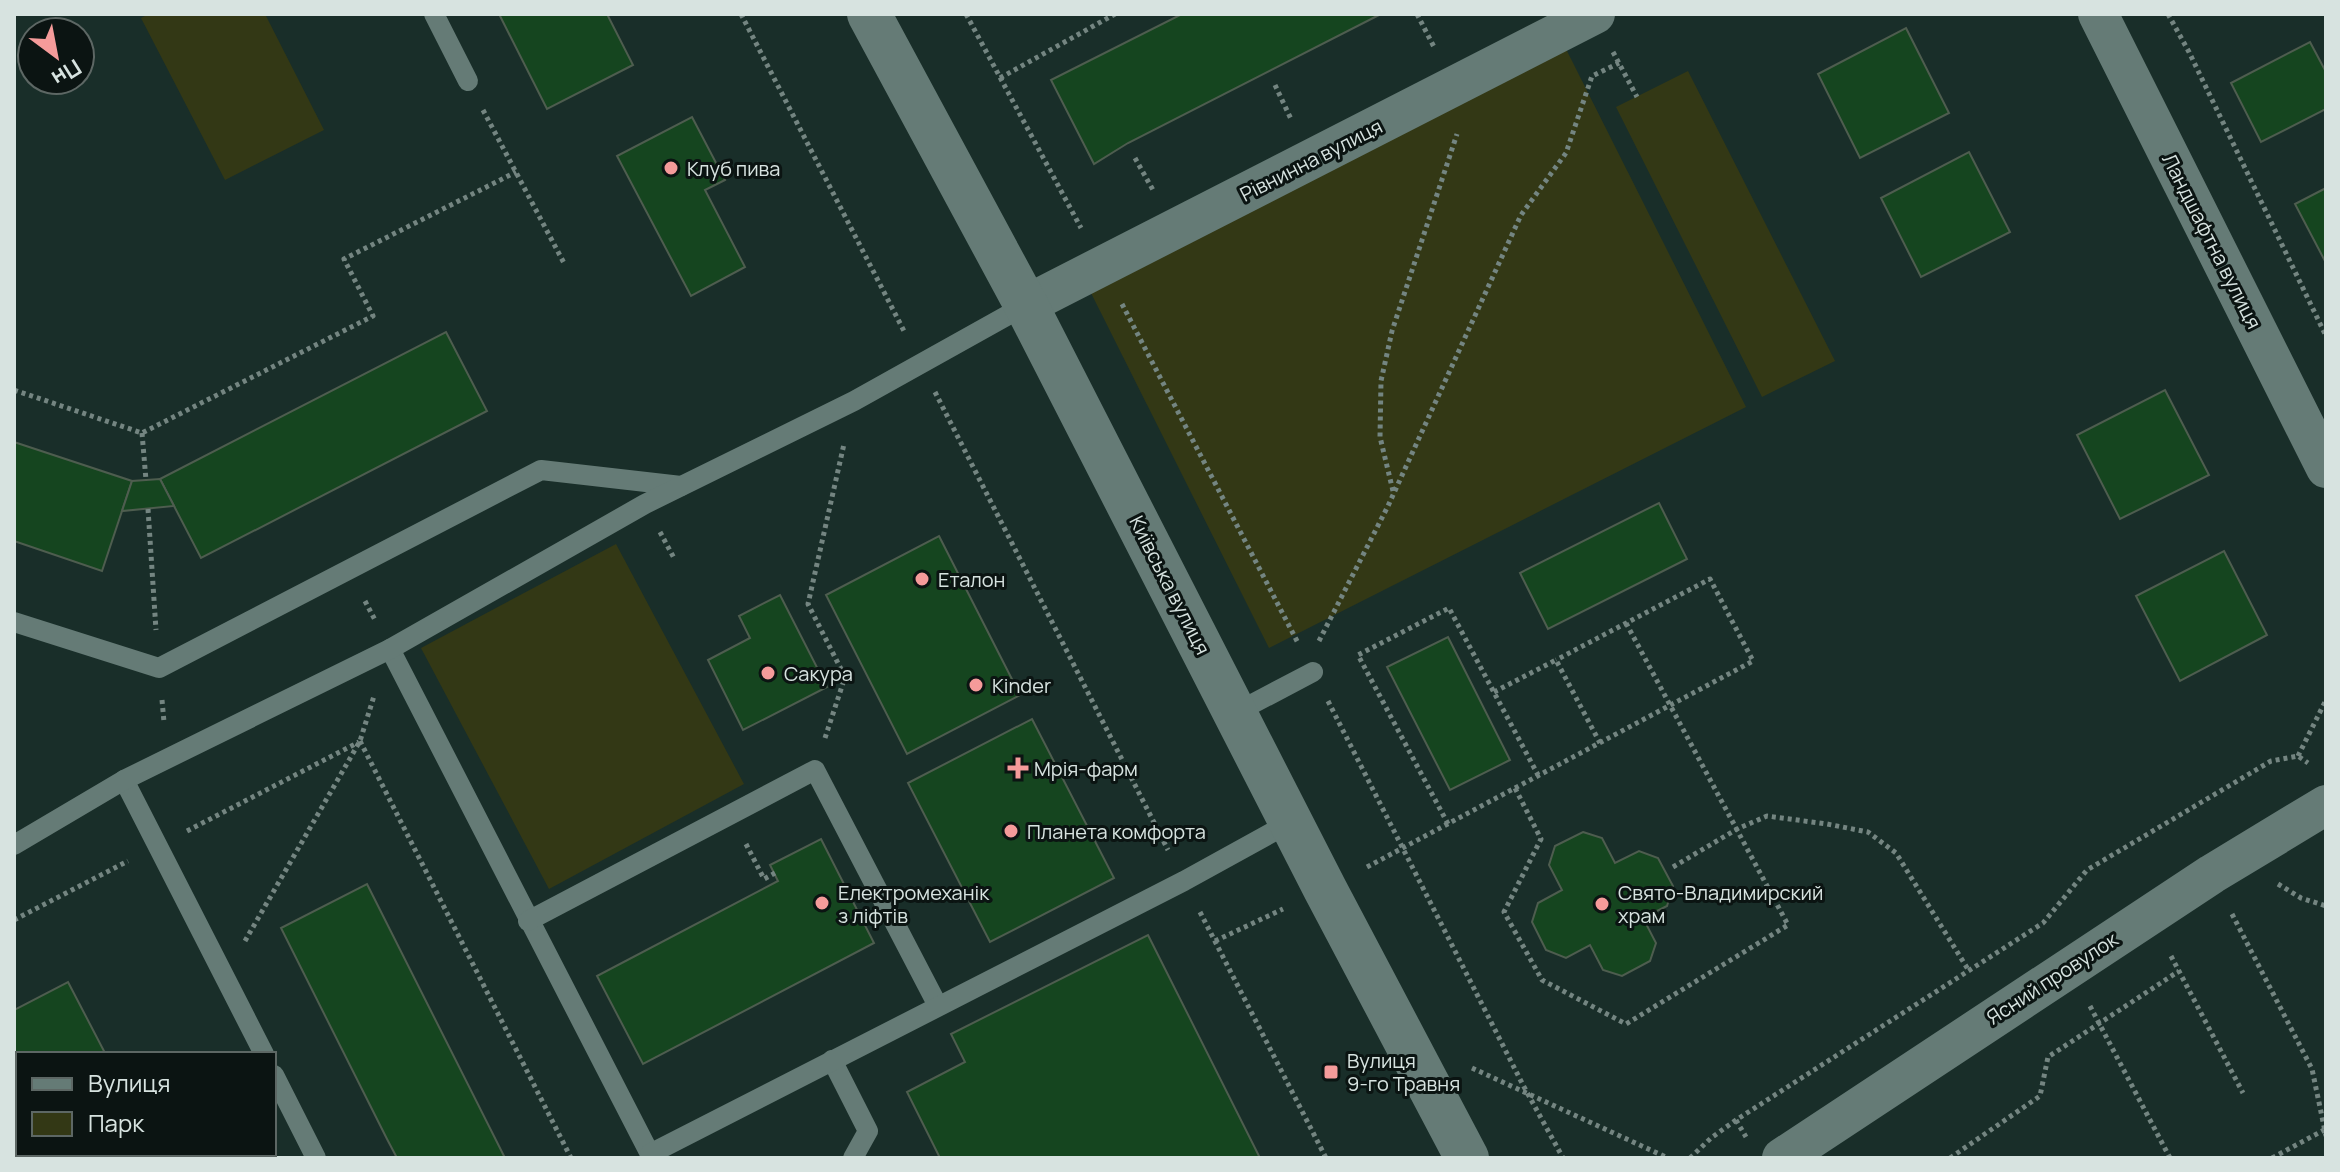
<svg xmlns="http://www.w3.org/2000/svg" width="2340" height="1172" viewBox="0 0 2340 1172" font-family="Manrope,sans-serif">
	<style>
		.green { fill: #333815 }
		.building { fill: #15451f; stroke: #4e5d4f; stroke-width: 2 }
		.lines { fill: none; stroke-linecap: round; stroke-linejoin: round }
		.path { stroke: #748581; stroke-width: 5; stroke-dasharray: 4 4; stroke-linecap: butt }
		.service { stroke: #657b76; stroke-width: 20 }
		.minor { stroke: #657b76; stroke-width: 40 }
		.tertiary { stroke: #657b76; stroke-width: 44 }
		.poi-dot { fill: #f59b9a; stroke: #0b1412; stroke-width: 3 }
		.labels { text-anchor: middle; dominant-baseline: central; stroke-width: 6; stroke-linejoin: round; paint-order: stroke }
		.street-label { font-size: 20px; fill: #d7e3e0; stroke: #0b1412 }
		.poi-label { font-size: 20px; fill: #d7e3e0; stroke: #0b1412; text-anchor: start }
	</style>
	<rect width="100%" height="100%" fill="#192e29"/>
	<!-- green -->
	<g class="green">
		<polygon points="149,14 265,14 324,130 225,180 141,18"/>
		<polygon points="1565,47 1746,407 1269,648 1088,287"/>
		<polygon points="1688,71 1835,361 1762,397 1616,107"/>
		<polygon points="616,544 744,784 549,889 421,648"/>
	</g>
	<!-- building -->
	<g class="building">
		<polygon points="499,14 607,14 633,65 547,109"/>
		<polygon points="1182,14 1381,14 1128,143 1094,164 1051,80"/>
		<polygon points="1906,28 1949,113 1860,158 1818,74"/>
		<polygon points="2310,42 2326,72 2326,109 2261,142 2231,83"/>
		<polygon points="692,117 725,180 705,190 745,267 691,296 617,156"/>
		<polygon points="1969,152 2010,232 1921,277 1881,198"/>
		<polygon points="2326,188 2326,263 2295,204"/>
		<polygon points="446,332 487,411 201,558 160,479"/>
		<polygon points="2165,390 2209,475 2120,519 2077,435"/>
		<polygon points="14,442 132,481 102,571 14,541"/>
		<polygon points="160,479 174,506 122,511 132,481"/>
		<polygon points="1659,503 1687,559 1548,629 1520,573"/>
		<polygon points="939,536 1020,695 907,754 826,595"/>
		<polygon points="2224,551 2267,635 2180,681 2136,596"/>
		<polygon points="780,595 827,687 743,730 708,660 750,638 739,616"/>
		<polygon points="1448,637 1510,760 1450,790 1387,667"/>
		<polygon points="1032,719 1114,878 990,942 908,783"/>
		<polygon points="1583,832 1602,838 1615,863 1639,851 1658,858 1673,886 1667,906 1643,918 1656,943 1650,961 1622,976 1603,970 1590,945 1566,958 1546,950 1532,922 1538,903 1562,890 1549,865 1555,846"/>
		<polygon points="821,839 874,943 643,1064 597,976 778,881 770,865"/>
		<polygon points="367,884 505,1158 397,1158 387,1139 281,928"/>
		<polygon points="1148,935 1260,1158 940,1158 907,1092 965,1062 951,1034"/>
		<polygon points="68,982 105,1053 18,1054 18,1099 14,1101 14,1010"/>
	</g>
	<g class="lines">
		<!-- path -->
		<g class="path">
			<polyline points="741,14 905,333"/>
			<polyline points="966,14 1081,228"/>
			<polyline points="1417,14 1435,49"/>
			<polyline points="2168,14 2189,52 2326,336"/>
			<polyline points="1613,52 1637,97"/>
			<polyline points="1000,78 1115,14"/>
			<polyline points="1275,85 1291,119"/>
			<polyline points="483,110 565,265"/>
			<polyline points="1135,158 1153,190"/>
			<polyline points="1122,304 1298,643"/>
			<polyline points="14,390 142,433 373,316 344,259 516,172"/>
			<polyline points="935,392 1168,850"/>
			<polyline points="142,433 146,480"/>
			<polyline points="1393,491 1380,437 1381,381 1392,331 1457,134"/>
			<polyline points="148,509 156,630"/>
			<polyline points="660,532 675,560"/>
			<polyline points="365,601 375,620"/>
			<polyline points="1319,641 1388,506 1521,215 1566,153 1592,76 1619,63"/>
			<polyline points="1494,692 1556,660 1600,743"/>
			<polyline points="162,700 164,722"/>
			<polyline points="1328,701 1523,1085 1563,1158"/>
			<polyline points="825,738 845,677 808,604 844,444"/>
			<polyline points="360,741 571,1158"/>
			<polyline points="2298,756 2326,700"/>
			<polyline points="1515,788 1753,661 1710,579 1556,660"/>
			<polyline points="1448,824 1358,655 1449,608 1538,775"/>
			<polyline points="187,831 359,742"/>
			<polyline points="746,844 764,879 775,873"/>
			<polyline points="1367,867 1515,788 1541,839 1504,912 1542,980 1626,1024 1788,925 1626,623"/>
			<polyline points="1673,867 1737,829 1767,816 1827,824 1868,832 1896,853 1969,971"/>
			<polyline points="2278,884 2301,898 2326,906"/>
			<polyline points="1200,912 1326,1158"/>
			<polyline points="2232,914 2312,1069 2326,1136"/>
			<polyline points="14,920 128,861"/>
			<polyline points="245,941 360,741 374,696"/>
			<polyline points="1215,941 1283,909"/>
			<polyline points="2171,956 2243,1093"/>
			<polyline points="2090,1006 2170,1158"/>
			<polyline points="1472,1068 1668,1158"/>
			<polyline points="1736,1120 1746,1137"/>
			<polyline points="18,1158 26,1154"/>
			<polyline points="224,1158 225,1154"/>
			<polyline points="1690,1158 1711,1138 1736,1120 2043,923 2087,870 2271,761 2298,756 2308,763"/>
			<polyline points="1950,1158 2040,1096 2048,1057 2179,971"/>
			<polyline points="2272,1158 2324,1130"/>
		</g>
		<!-- service -->
		<g class="service">
			<polyline points="434,14 468,81"/>
			<polyline points="14,622 159,668 541,470 681,486"/>
			<polyline points="390,649 652,1158"/>
			<polyline points="1235,713 1313,672"/>
			<polyline points="124,780 264,1054"/>
			<polyline points="14,845 124,780 390,649 645,504 854,401 1026,305"/>
			<polyline points="528,921 815,770 938,1006"/>
			<polyline points="832,1060 868,1131 853,1158"/>
			<polyline points="274,1075 316,1158"/>
			<polyline points="650,1154 1184,881 1291,822"/>
		</g>
		<!-- minor -->
		<g class="minor">
			<polyline points="2098,14 2326,468"/>
			<polyline points="1026,305 1595,14"/>
			<polyline points="1782,1158 2212,874 2326,805"/>
		</g>
		<!-- tertiary -->
		<polyline class="tertiary" points="869,14 1026,305 1325,889 1467,1158"/>
	</g>
	<!-- markers -->
	<g class="poi-dot">
		<circle cx="671" cy="168" r="8"/>
		<circle cx="922" cy="579" r="8"/>
		<circle cx="768" cy="673" r="8"/>
		<circle cx="976" cy="685" r="8"/>
		<path d="M1014 756h8v8h8v8h-8v8h-8v-8h-8v-8h8z"/>
		<circle cx="1011" cy="831" r="8"/>
		<circle cx="822" cy="903" r="8"/>
		<circle cx="1602" cy="904" r="8"/>
		<rect x="1323" y="1064" width="16" height="16" rx="4"/>
	</g>
	<g class="labels">
		<!-- street labels -->
		<g class="street-label">
			<text transform="translate(1311 160) rotate(-27)">Рівнинна вулиця</text>
			<text transform="translate(2212 241) rotate(63)">Ландшафтна вулиця</text>
			<text transform="translate(1170 585) rotate(63)">Київська вулиця</text>
			<text transform="translate(2052 978) rotate(-33)">Ясний провулок</text>
		</g>
		<!-- poi labels -->
		<g class="poi-label">
			<text x="687" y="168">Клуб пива</text>
			<text x="938" y="579">Еталон</text>
			<text x="784" y="673">Сакура</text>
			<text x="992" y="685">Kinder</text>
			<text x="1034" y="768">Мрія-фарм</text>
			<text x="1027" y="831">Планета комфорта</text>
			<text x="838" y="892">Електромеханік<tspan x="838" dy="23">з ліфтів</tspan></text>
			<text x="1618" y="892">Свято-Владимирский<tspan x="1618" dy="23">храм</tspan></text>
			<text x="1347" y="1060">Вулиця<tspan x="1347" dy="23">9-го Травня</tspan></text>
		</g>
	</g>
	<!-- border -->
	<rect width="2340" height="1172" fill="none" stroke="#d7e3e0" stroke-width="32"/>
	<!-- legend -->
	<rect x="16" y="1052" width="260" height="104" fill="#0b1412" stroke="#5d6764" stroke-width="2"/>
	<rect x="32" y="1078" width="40" height="12" fill="#657b76" stroke="#5d6764" stroke-width="2"/>
	<text x="88" y="1092" font-size="24" fill="#d7e3e0">Вулиця</text>
	<rect x="32" y="1112" width="40" height="24" fill="#333815" stroke="#5d6764" stroke-width="2"/>
	<text x="88" y="1132" font-size="24" fill="#d7e3e0">Парк</text>
	<!-- north arrow -->
	<g transform="translate(56 56) rotate(148)"><circle r="38" fill="#0b1412" stroke="#5d6764" stroke-width="2"/>
	<path d="M0-6L14 30L0 20L-14 30Z" fill="#f59b9a"/>
	<text y="-12" font-size="22" font-weight="bold" text-anchor="middle" fill="#d7e3e0">Пн</text>
	</g>
</svg>
